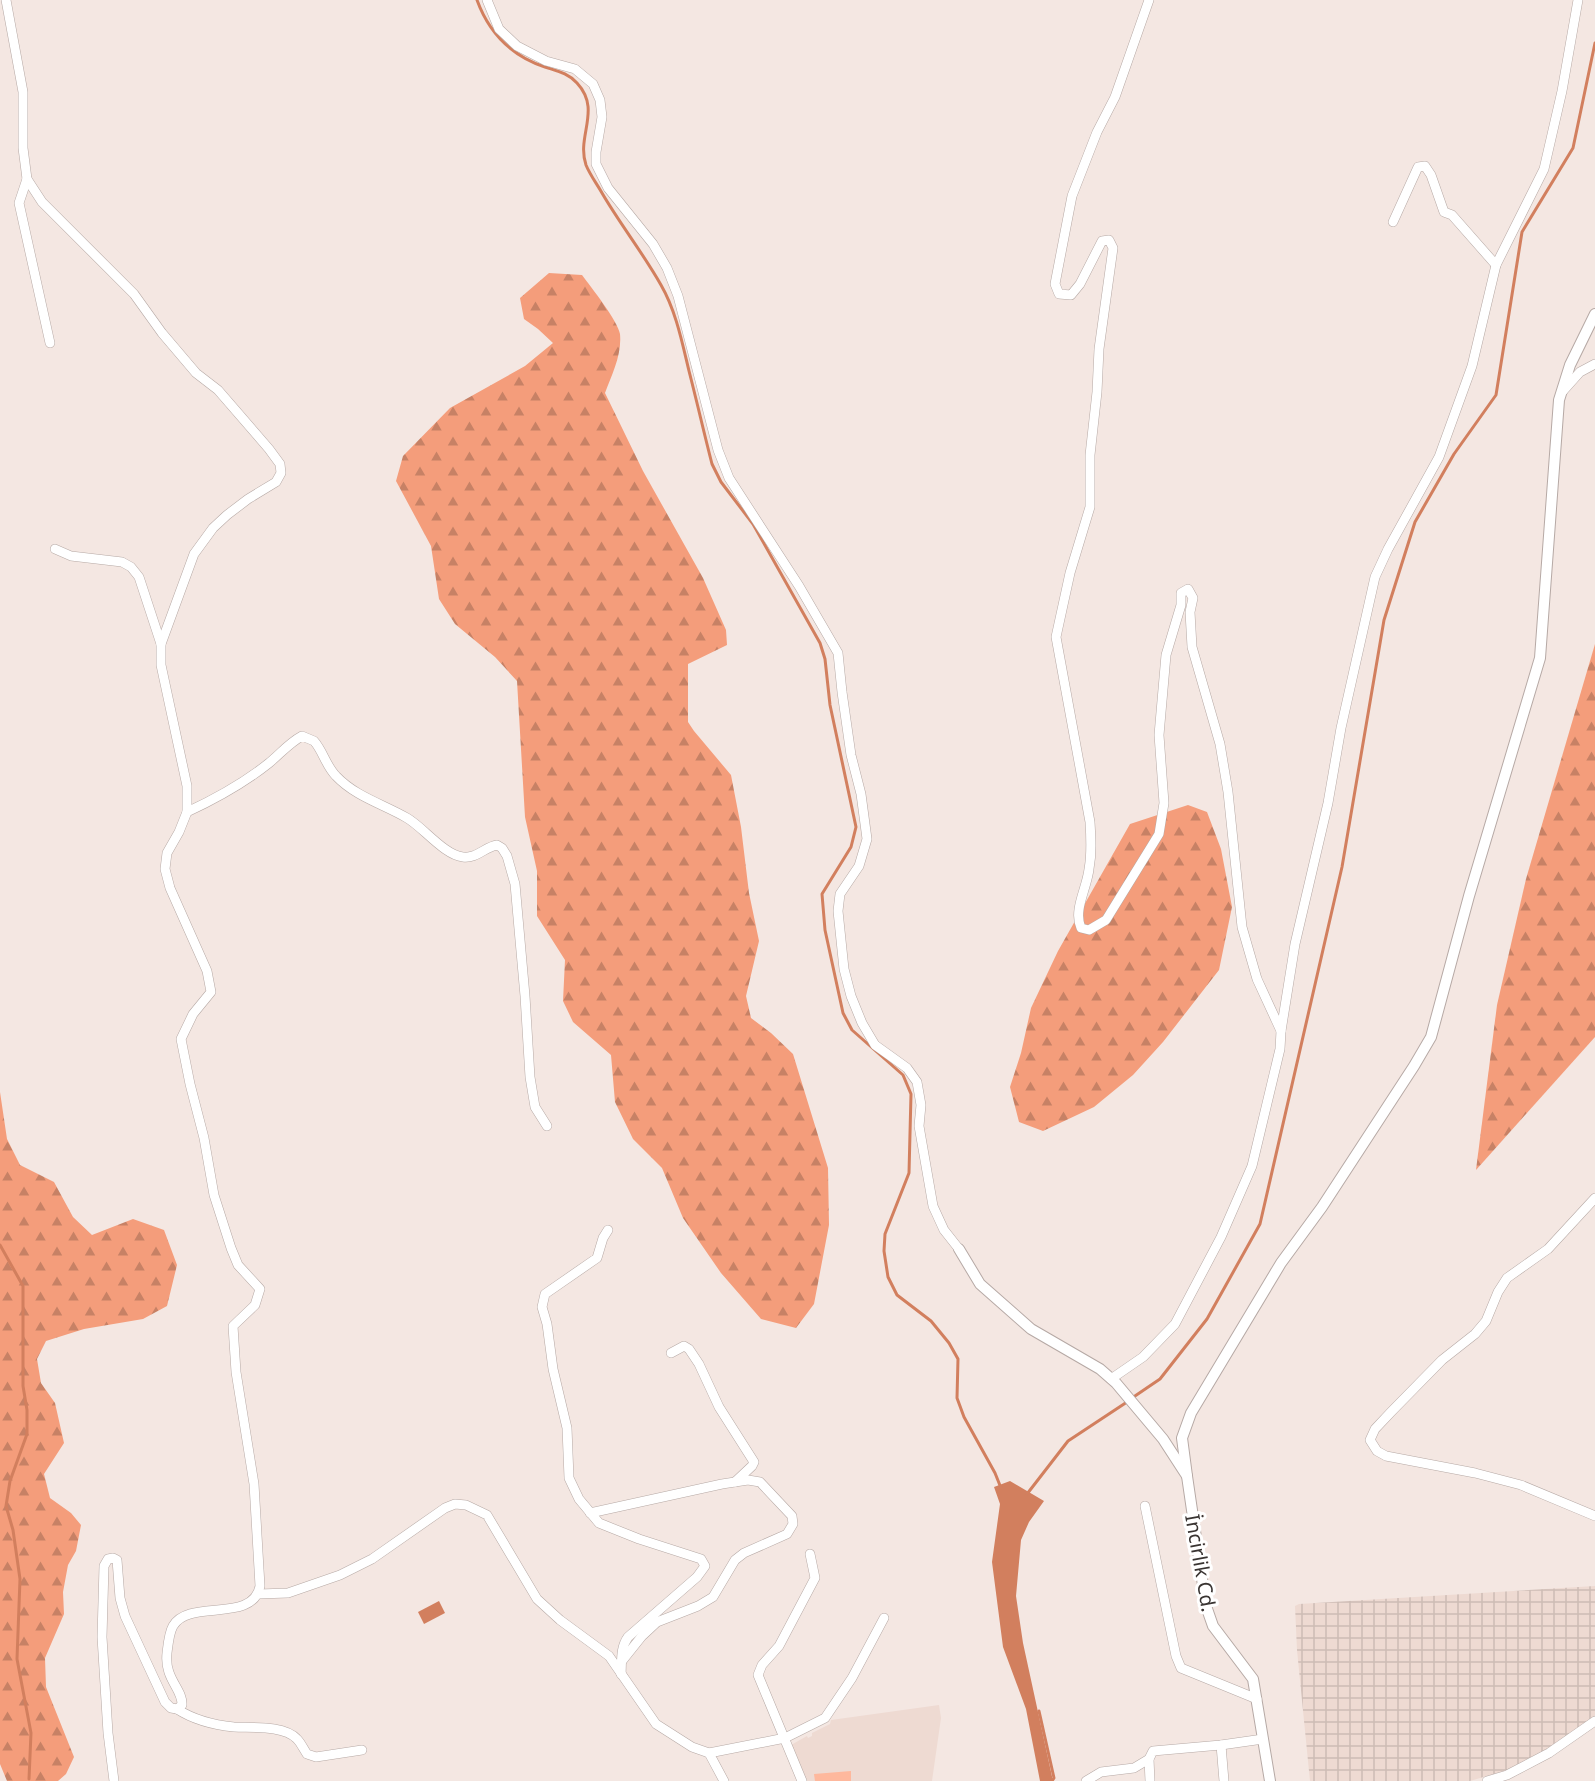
<svg xmlns="http://www.w3.org/2000/svg" width="1595" height="1781" viewBox="0 0 1595 1781" font-family="'Noto Sans',sans-serif">
	<style>
		.built { fill: #eedad2 }
		.industrial { fill: url(#industrial-grid) }
		.green { fill: #feb89d }
		.forest { fill: url(#forest-firs) }
		.water { fill: #d27f5e }
		.lines { fill: none; stroke-linecap: round; stroke-linejoin: round }
		.stream { stroke: #d27f5e; stroke-width: 3 }
		.minor-casing { stroke: #b6a9a5; stroke-width: 10 }
		.tertiary-casing { stroke: #b6a9a5; stroke-width: 12 }
		.minor { stroke: #fff; stroke-width: 9 }
		.tertiary { stroke: #fff; stroke-width: 10 }
		.labels { text-anchor: middle; dominant-baseline: central; stroke-width: 6; stroke-linejoin: round; paint-order: stroke }
		.street-label { font-size: 20px; fill: #393432; stroke: #fff }
	</style>
	<defs>
		<pattern id="industrial-grid" width="8" height="8" patternUnits="userSpaceOnUse" patternTransform="scale(1.5)"><rect width="8" height="8" fill="#eedad2"/><path d="M0 4h8M4 0v8" fill="none" stroke="#cdbcb5"/></pattern>
		<pattern id="forest-firs" width="22" height="20" patternUnits="userSpaceOnUse" patternTransform="scale(1.5)"><rect width="22" height="20" fill="#f49d7b"/><path d="M5 1l3.5 6h-7zM16 11l3.5 6h-7z" fill="#c78165"/></pattern>
	</defs>
	<rect width="100%" height="100%" fill="#f4e7e2"/>
	<!-- built -->
	<polygon class="built" points="939,1705 941,1718 932,1781 807,1781 791,1745 807,1736 808,1738 812,1736 812,1733 830,1724 831,1720"/>
	<!-- industrial -->
	<polygon class="industrial" points="1595,1586 1595,1719 1517,1767 1470,1781 1310,1781 1297,1650 1295,1606 1299,1604"/>
	<!-- green -->
	<polygon class="green" points="851,1771 851,1781 815,1781 814,1774"/>
	<!-- forest -->
	<g class="forest">
		<path d="M549,273L582,275C591,287 618,321 620,334C622,355 612,374 605,393L643,471L703,578L726,630L727,645L688,664V722L694,731L731,775L741,827L749,893L759,941L746,996L751,1018L771,1033L793,1054L828,1168L829,1225L814,1304L796,1328L761,1319L721,1273L683,1218L662,1168L633,1139L615,1102L611,1055L573,1022L563,1001L565,960L537,916V871L525,817L517,681L495,657L455,624L439,599L431,546L396,481L403,456L450,408L525,366L553,343L538,329L524,319L520,298Z"/>
		<polygon points="1595,644 1595,1037 1476,1170 1497,1005 1526,879"/>
		<polygon points="1188,805 1207,812 1221,849 1232,907 1219,970 1163,1042 1133,1075 1094,1107 1043,1131 1019,1122 1010,1087 1021,1053 1031,1008 1058,951 1130,824"/>
		<polygon points="0,1092 7,1139 20,1165 54,1182 73,1217 92,1235 133,1219 164,1230 177,1265 167,1306 143,1319 84,1329 46,1341 37,1359 41,1383 55,1403 64,1443 44,1474 50,1498 71,1513 81,1525 76,1551 68,1565 63,1592 64,1614 45,1658 46,1687 74,1757 66,1774 58,1781 7,1781 0,1764"/>
	</g>
	<!-- water -->
	<g class="water">
		<polygon points="1010,1481 1044,1501 1029,1522 1021,1540 1016,1596 1023,1643 1053,1781 1040,1781 1026,1709 1003,1647 992,1562 1000,1504 994,1487"/>
		<polygon points="439,1601 445,1613 424,1624 418,1612"/>
	</g>
	<g class="lines">
		<!-- stream -->
		<g class="stream">
			<path d="M477,0C489,33 512,56 545,67C557,71 568,73 577,83C602,110 576,136 586,165C590,175 597,184 602,193C620,224 643,253 661,285C676,311 682,342 689,371C697,402 704,433 712,464L721,482L753,524L820,643L825,659L830,705L856,827L851,847L822,894L825,930L843,1013L852,1030L903,1075L911,1094L909,1173L885,1234L884,1251L888,1277L897,1295L931,1321L949,1343L958,1359L957,1398L964,1417L995,1473L1001,1488"/>
			<polyline points="0,1245 23,1286 23,1386 27,1410 27,1434 10,1481 6,1506 13,1530 20,1579 17,1659 31,1733 29,1779"/>
			<polyline points="1132,1398 1160,1379 1207,1319 1260,1224 1342,867 1384,620 1415,522 1454,454 1496,395 1522,232 1573,148 1595,43"/>
			<polyline points="1027,1494 1068,1441 1127,1402"/>
			<polyline points="1039,1711 1054,1778 1052,1781"/>
		</g>
		<!-- minor casing -->
		<g class="minor-casing">
			<g id="minor">
				<path d="M6,0L23,92V148L27,179L42,202L134,294L162,333L196,373L218,390L269,449L280,464L281,473L276,482L248,499L227,515L213,528L194,554L161,644V665L187,786V812L179,832L167,853L165,869L170,888L207,971L211,992L193,1014L181,1039L190,1084L204,1138L214,1195L231,1248L238,1265L260,1289L255,1305L233,1326L236,1372L254,1484L260,1586C253,1624 189,1598 173,1626C169,1633 168,1645 167,1653C164,1679 183,1689 182,1705L177,1709L171,1708L165,1702L125,1616L120,1598L117,1560L113,1558L108,1559L104,1566L102,1637L108,1733L114,1781"/>
				<polyline points="487,0 499,29 517,46 546,61 575,69 593,84 600,100 602,117 596,152 596,164 608,188 653,244 667,268 678,296 718,450 729,478 799,586 838,653 842,692 851,755 861,794 867,839 859,866 840,894 838,911 844,969 851,996 862,1023 875,1045 907,1068 917,1082 921,1105 919,1126 933,1206 944,1230 959,1249"/>
				<polyline points="27,179 19,203 50,343"/>
				<polyline points="1393,222 1418,167 1425,166 1431,175 1444,212 1452,215 1496,265"/>
				<polyline points="1563,391 1580,372 1595,364"/>
				<polyline points="55,549 71,556 122,562 131,567 139,577 161,644"/>
				<path d="M187,812C217,798 244,783 269,763C280,754 289,743 302,736L314,741C323,751 326,766 336,776C356,797 383,804 407,818C423,827 444,855 463,857C476,859 485,847 497,845L502,848L507,856L515,884L525,996L530,1077L535,1107L547,1126"/>
				<polyline points="1281,1031 1295,944 1328,803 1341,728 1375,577 1388,549 1439,457 1472,366 1496,265 1544,169 1562,91 1578,0"/>
				<polyline points="1595,1198 1548,1249 1507,1278 1498,1292 1486,1321 1475,1334 1442,1360 1391,1412 1375,1429 1370,1440 1377,1451 1386,1456 1475,1473 1521,1485 1595,1516"/>
				<path d="M608,1230L603,1238L597,1258L545,1294L542,1307L547,1324L553,1369L567,1428L569,1478L579,1499L599,1523L639,1539L701,1559L705,1566L697,1577L628,1637C620,1648 622,1661 621,1674"/>
				<polyline points="671,1353 684,1346 689,1349 699,1364 719,1407 754,1462 752,1466 735,1482"/>
				<path d="M1111,1379L1143,1357L1175,1324L1221,1237L1252,1166L1280,1049L1281,1031L1257,979L1242,927L1228,792L1220,744L1192,647L1190,612L1193,598L1188,589L1181,593V605L1166,655L1159,735L1164,803L1159,834L1106,920L1089,930L1081,928C1073,910 1087,888 1089,869C1092,853 1091,838 1090,822L1056,637L1070,573L1090,507V455L1097,392L1099,349L1113,248L1109,240L1102,241L1080,284L1071,295L1059,294L1055,284L1072,196L1097,132L1115,97L1149,0"/>
				<polyline points="1145,1506 1176,1656 1181,1668 1257,1699"/>
				<polyline points="590,1513 722,1484 748,1480 760,1482 792,1516 793,1524 787,1534 744,1553 735,1560 713,1597 698,1606 657,1622 642,1636 622,1661"/>
				<polyline points="259,1594 288,1593 340,1575 372,1559 445,1508 455,1504 466,1505 487,1515 537,1599 560,1620 609,1656 656,1724 692,1747 709,1753"/>
				<path d="M177,1709C194,1720 214,1725 234,1727C252,1728 284,1725 297,1739C301,1743 304,1750 307,1754L316,1757L362,1750"/>
				<polyline points="1221,1745 1224,1781"/>
				<polyline points="724,1781 709,1753 785,1738 825,1718 852,1678 884,1618"/>
				<polyline points="802,1781 758,1675 762,1665 779,1646 815,1578 810,1554"/>
				<polyline points="1086,1781 1101,1772 1134,1768 1149,1759"/>
				<polyline points="1150,1781 1149,1759 1153,1751 1221,1745 1263,1739"/>
				<polyline points="1487,1781 1507,1775 1549,1753 1595,1721"/>
			</g>
		</g>
		<!-- tertiary casing -->
		<g class="tertiary-casing">
			<g id="tertiary">
				<polyline points="959,1249 980,1284 1031,1329 1100,1369 1116,1383 1163,1439 1187,1476 1206,1606 1213,1626 1253,1679 1270,1781"/>
				<polyline points="1187,1476 1182,1438 1191,1413 1281,1263 1322,1207 1414,1066 1431,1037 1469,896 1540,658 1559,400 1570,365 1595,314"/>
			</g>
		</g>
		<!-- minor -->
		<use href="#minor" class="minor"/>
		<!-- tertiary -->
		<use href="#tertiary" class="tertiary"/>
	</g>
	<g class="labels">
		<!-- street labels -->
		<g class="street-label">
			<text transform="translate(1201 1563) rotate(80)">İncirlik Cd.</text>
		</g>
	</g>
</svg>
